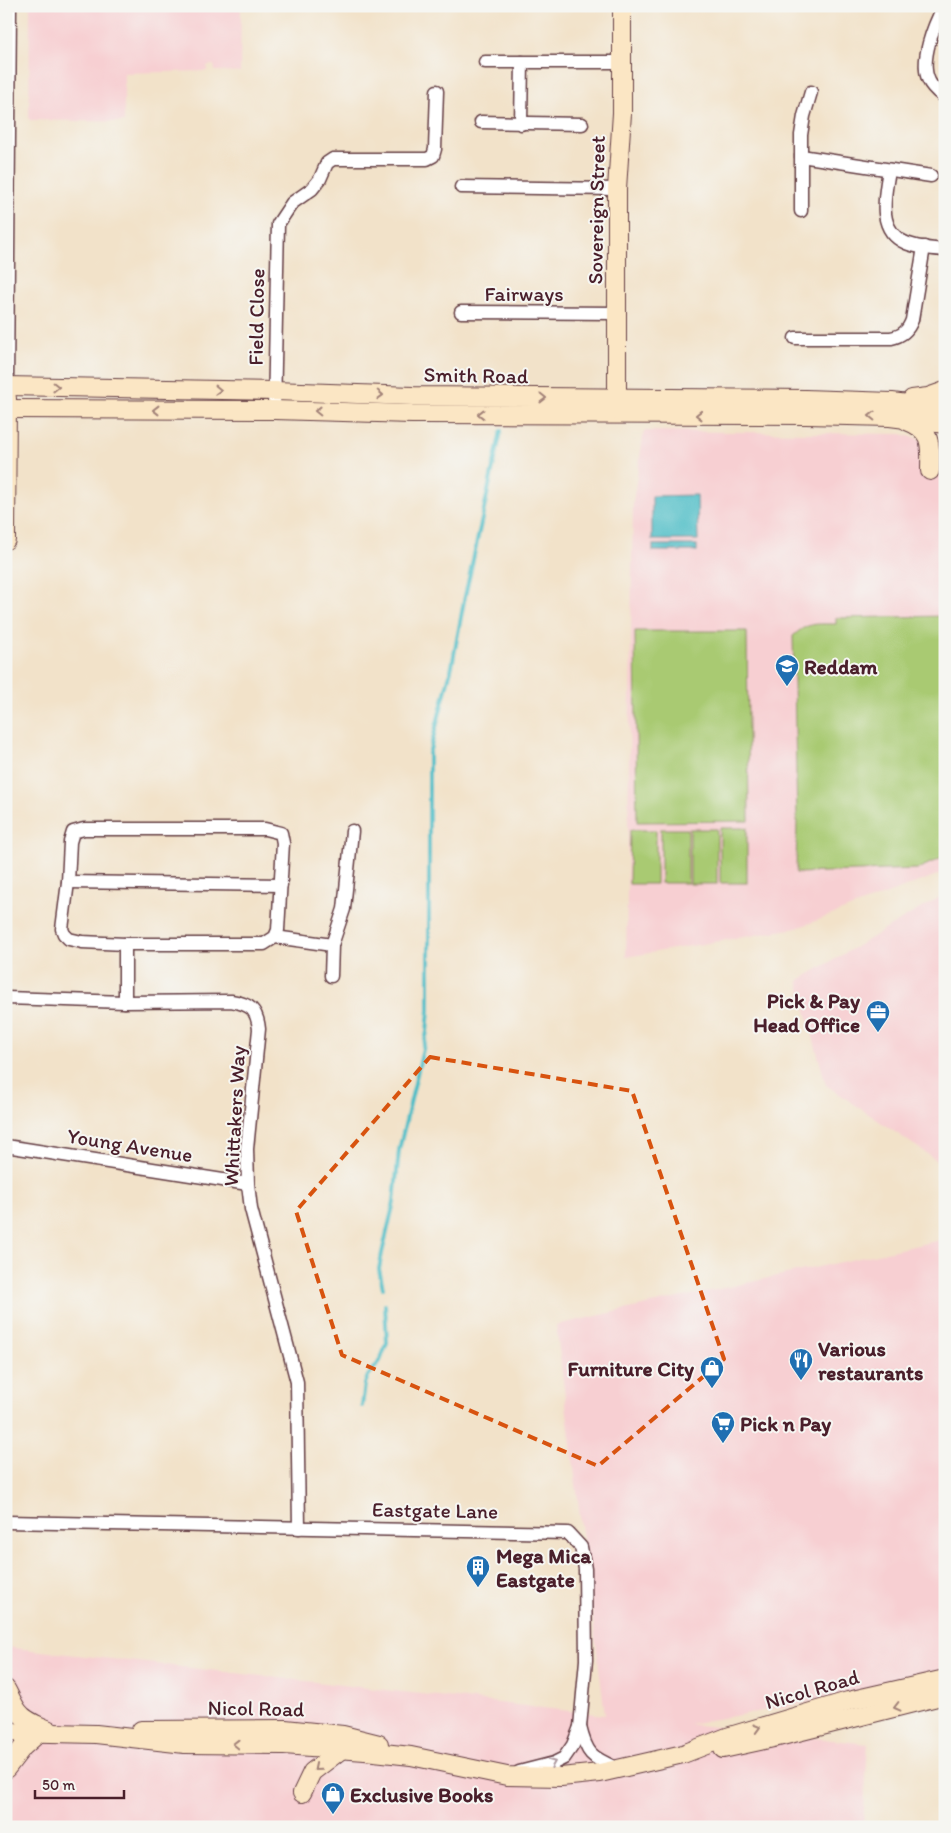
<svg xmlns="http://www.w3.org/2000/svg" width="951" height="1833" viewBox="0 0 951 1833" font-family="Itim,sans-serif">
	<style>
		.built { fill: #f7cfd2 }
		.green { fill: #a9ca72; stroke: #7a744e }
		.water { fill: #50bec7; stroke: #4d6e79 }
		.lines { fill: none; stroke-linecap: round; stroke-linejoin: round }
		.stream { stroke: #50bec7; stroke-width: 4 }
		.street-casing { stroke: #633c43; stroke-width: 15 }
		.secondary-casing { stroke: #633c43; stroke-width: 20 }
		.street { stroke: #fff; stroke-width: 12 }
		.secondary { stroke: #fbe6c4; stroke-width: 18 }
		.oneway { stroke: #a28278 }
		.oneway2 { stroke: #ae9aa0 }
		.marked { fill: none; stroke: #d8530f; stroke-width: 4; stroke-dasharray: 10 6; stroke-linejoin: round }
		.labels { text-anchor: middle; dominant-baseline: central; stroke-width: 4; stroke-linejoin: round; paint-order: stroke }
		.street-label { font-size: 21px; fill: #4a1f2b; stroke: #f6f6f2 }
		.poi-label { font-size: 21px; font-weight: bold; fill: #4a1f2b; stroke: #f6f6f2; text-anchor: start }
	</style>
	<rect width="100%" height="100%" fill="#f6f6f2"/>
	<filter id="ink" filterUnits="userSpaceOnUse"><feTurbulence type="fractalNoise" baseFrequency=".02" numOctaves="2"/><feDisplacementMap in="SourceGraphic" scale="10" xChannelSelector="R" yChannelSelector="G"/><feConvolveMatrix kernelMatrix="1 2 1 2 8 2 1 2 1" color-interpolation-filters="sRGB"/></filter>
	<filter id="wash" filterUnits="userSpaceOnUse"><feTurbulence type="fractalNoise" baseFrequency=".0096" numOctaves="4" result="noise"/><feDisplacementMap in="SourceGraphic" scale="20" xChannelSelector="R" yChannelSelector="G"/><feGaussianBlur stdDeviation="1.12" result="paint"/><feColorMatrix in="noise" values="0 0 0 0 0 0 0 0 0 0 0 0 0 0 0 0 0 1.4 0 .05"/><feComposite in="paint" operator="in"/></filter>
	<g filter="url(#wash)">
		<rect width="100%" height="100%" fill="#f2e2c9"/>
		<!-- built -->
		<g class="built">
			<polygon points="30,6 241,6 240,72 215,71 214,65 207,66 207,71 124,73 124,122 29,120"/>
			<polygon points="644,431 901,434 945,446 945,872 797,928 626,957 633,502"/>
			<polygon points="945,894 945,1166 826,1085 798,981"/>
			<polygon points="945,1239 945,1678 689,1724 868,1744 863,1827 6,1827 6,1647 605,1715 556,1325"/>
		</g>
		<!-- green -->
		<g class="green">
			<path d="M945,616V856L918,869L796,873L797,819L793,636C808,622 816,624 836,624V618Z"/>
			<polygon points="635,631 747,631 749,821 637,822"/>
			<rect x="720" y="828" width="27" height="55"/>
			<rect x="661" y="829" width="27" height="54"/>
			<rect x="690" y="829" width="27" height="55"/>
			<polygon points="630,830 656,830 656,884 629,884"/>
		</g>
		<!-- water -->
		<g class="water">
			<polygon points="697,495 698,540 652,540 652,496"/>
			<rect x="653" y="545" width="44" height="6"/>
		</g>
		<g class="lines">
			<!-- stream -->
			<g class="stream">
				<polyline points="383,1288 379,1269 382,1253 394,1202 399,1150 427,1032 429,1010 429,754 452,666 464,601 501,431"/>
				<polyline points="362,1406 365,1384 368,1376 380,1361 387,1343 385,1305"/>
			</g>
		</g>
	</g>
	<g filter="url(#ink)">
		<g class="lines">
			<!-- street casing -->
			<g class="street-casing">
				<g id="street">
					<path d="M944,6C934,25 919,61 929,81C932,88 939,93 945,98"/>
					<polyline points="485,62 622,62"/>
					<polyline points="481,122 582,124"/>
					<polyline points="521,124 522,62"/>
					<polyline points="801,156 931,176"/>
					<path d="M889,170C885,195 876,230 906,243C918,248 932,249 945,250"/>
					<polyline points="461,187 617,189"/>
					<polyline points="801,211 801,135 804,116 811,92"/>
					<polyline points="461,312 617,313"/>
					<path d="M795,338H891C902,336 908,331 912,320L924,247"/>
					<polyline points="7,386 10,6"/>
					<polyline points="274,410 278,224 292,203 312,189 320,179 327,163 333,159 427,159 433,156 435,149 437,91"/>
					<polygon points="84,829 265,829 281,833 283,843 278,930 275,937 264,944 125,944 82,942 69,939 64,934 62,929 68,882 70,842 73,832"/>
					<polyline points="68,882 281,885"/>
					<polyline points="275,937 332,945"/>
					<polyline points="331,976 332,945 344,909 352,831"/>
					<path d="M6,998L125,1002L231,1001C250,1004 257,1009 259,1029L247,1149L248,1184L251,1209L297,1382L299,1528"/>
					<polyline points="125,1002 125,944"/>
					<polyline points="6,1146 248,1184"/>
					<polyline points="6,1522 568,1533 581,1547 585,1569 586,1660 580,1727 573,1745 564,1758 554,1763 519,1772"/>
					<path d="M580,1727C587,1756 592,1757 618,1769"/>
				</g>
			</g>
			<!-- secondary casing -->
			<g class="secondary-casing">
				<g id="secondary">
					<polyline points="6,386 274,391 413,396 805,399 892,402 945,409"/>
					<polyline points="912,399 928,397 945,391"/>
					<polyline points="6,409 274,410 412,414 806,415 890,417 945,424"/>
					<polyline points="617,411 617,189 622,113 622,6"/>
					<path d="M907,421C934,431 930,447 930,471"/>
					<polyline points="6,540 7,398"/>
					<path d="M6,1689C10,1696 13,1704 18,1711C25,1721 38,1725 49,1730"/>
					<polyline points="141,1730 285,1729 343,1735 379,1744"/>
					<polyline points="6,1732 96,1734 185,1744 284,1745 365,1751 411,1756 507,1776 561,1777 600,1773 683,1754 727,1737 848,1701 945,1679"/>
					<polyline points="723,1749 778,1737 945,1695"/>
					<polyline points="6,1769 23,1747 40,1732"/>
					<polyline points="302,1793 312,1772 342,1749"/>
				</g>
			</g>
			<!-- street -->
			<use href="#street" class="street"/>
			<!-- secondary -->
			<use href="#secondary" class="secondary"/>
		</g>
		<!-- one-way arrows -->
		<defs><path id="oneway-chevron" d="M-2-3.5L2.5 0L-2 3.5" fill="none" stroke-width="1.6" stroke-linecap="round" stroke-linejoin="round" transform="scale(1.25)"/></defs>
		<g class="oneway">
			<use href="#oneway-chevron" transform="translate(56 387) rotate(1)"/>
			<use href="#oneway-chevron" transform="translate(218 390) rotate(1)"/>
			<use href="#oneway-chevron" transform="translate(380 395) rotate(2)"/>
			<use href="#oneway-chevron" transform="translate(543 398) rotate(1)"/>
			<use href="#oneway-chevron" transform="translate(156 410) rotate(-180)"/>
			<use href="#oneway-chevron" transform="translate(318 411) rotate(-179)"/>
			<use href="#oneway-chevron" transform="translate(481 414) rotate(-180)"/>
			<use href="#oneway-chevron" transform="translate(699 415) rotate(-180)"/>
			<use href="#oneway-chevron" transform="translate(872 416) rotate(-179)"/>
			<use href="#oneway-chevron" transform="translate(897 1707) rotate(166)"/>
			<use href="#oneway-chevron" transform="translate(757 1728) rotate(-16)"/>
			<use href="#oneway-chevron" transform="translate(236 1744) rotate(-179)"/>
			<use href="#oneway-chevron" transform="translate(317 1768) rotate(140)"/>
		</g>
		<use class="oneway2" href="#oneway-chevron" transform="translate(552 1763) rotate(-22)"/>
	</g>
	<!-- marked area -->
	<path class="marked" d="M430,1057L632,1091L724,1359L598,1466L342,1355L296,1211Z"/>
	<!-- icons -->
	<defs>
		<g id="school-pin" transform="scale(1.25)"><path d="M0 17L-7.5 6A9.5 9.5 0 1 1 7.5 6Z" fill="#1f6fb2" stroke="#f6f6f2"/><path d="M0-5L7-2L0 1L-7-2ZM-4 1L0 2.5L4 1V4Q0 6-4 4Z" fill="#fff"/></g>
		<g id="office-pin" transform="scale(1.25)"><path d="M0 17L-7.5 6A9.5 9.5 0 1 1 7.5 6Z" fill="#1f6fb2" stroke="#f6f6f2"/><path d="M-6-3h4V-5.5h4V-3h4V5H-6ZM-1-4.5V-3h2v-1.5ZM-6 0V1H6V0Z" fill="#fff"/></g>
		<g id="restaurant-pin" transform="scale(1.25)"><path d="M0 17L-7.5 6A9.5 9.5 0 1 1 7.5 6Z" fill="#1f6fb2" stroke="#f6f6f2"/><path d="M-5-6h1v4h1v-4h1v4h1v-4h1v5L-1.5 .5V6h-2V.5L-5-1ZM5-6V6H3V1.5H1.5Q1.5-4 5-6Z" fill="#fff"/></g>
		<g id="shop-pin" transform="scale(1.25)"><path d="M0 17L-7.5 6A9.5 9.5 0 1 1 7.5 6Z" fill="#1f6fb2" stroke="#f6f6f2"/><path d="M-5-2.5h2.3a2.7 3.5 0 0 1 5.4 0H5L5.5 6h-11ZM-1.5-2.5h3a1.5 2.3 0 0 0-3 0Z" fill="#fff"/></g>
		<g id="supermarket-pin" transform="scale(1.25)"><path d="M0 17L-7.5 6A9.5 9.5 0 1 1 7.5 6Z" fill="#1f6fb2" stroke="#f6f6f2"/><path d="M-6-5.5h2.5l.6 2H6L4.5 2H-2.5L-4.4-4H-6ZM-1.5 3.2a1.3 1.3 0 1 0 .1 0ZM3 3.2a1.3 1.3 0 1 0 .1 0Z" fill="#fff"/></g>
		<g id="building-pin" transform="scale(1.25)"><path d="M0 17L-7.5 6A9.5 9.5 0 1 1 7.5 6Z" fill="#1f6fb2" stroke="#f6f6f2"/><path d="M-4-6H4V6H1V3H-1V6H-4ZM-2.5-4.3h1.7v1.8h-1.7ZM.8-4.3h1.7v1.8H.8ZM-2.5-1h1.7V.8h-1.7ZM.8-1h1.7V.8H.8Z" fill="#fff"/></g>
	</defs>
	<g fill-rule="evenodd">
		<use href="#school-pin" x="787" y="666"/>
		<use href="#office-pin" x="878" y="1012"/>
		<use href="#restaurant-pin" x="801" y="1360"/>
		<use href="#shop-pin" x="712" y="1368"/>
		<use href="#supermarket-pin" x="723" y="1423"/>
		<use href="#building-pin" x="478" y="1567"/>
		<use href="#shop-pin" x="333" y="1794"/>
	</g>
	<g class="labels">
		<!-- street labels -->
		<g class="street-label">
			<text transform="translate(596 210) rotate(-89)">Sovereign Street</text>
			<text x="524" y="293">Fairways</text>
			<text transform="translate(256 317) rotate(-89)">Field Close</text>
			<text transform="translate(476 375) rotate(1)">Smith Road</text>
			<text transform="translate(234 1116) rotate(-87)">Whittakers Way</text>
			<text transform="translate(130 1145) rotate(9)">Young Avenue</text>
			<text transform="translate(435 1510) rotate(1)">Eastgate Lane</text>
			<text transform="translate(812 1689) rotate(-16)">Nicol Road</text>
			<text transform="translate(256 1708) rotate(1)">Nicol Road</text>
		</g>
		<!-- poi labels -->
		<g class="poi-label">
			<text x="804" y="666">Reddam</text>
			<text x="860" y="1000" text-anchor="end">Pick &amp; Pay<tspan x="860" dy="24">Head Office</tspan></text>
			<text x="818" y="1348">Various<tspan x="818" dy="24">restaurants</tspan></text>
			<text x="694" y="1368" text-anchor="end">Furniture City</text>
			<text x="740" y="1423">Pick n Pay</text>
			<text x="496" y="1555">Mega Mica<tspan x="496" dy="24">Eastgate</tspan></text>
			<text x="350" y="1794">Exclusive Books</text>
		</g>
	</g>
	<!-- margin -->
	<rect width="951" height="1833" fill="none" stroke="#f6f6f2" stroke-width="25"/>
	<!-- scale -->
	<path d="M35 1790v8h89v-8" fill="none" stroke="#4a1f2b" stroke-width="2.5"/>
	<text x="42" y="1790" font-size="15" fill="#4a1f2b" stroke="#f6f6f2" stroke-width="4" paint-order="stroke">50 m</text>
</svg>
